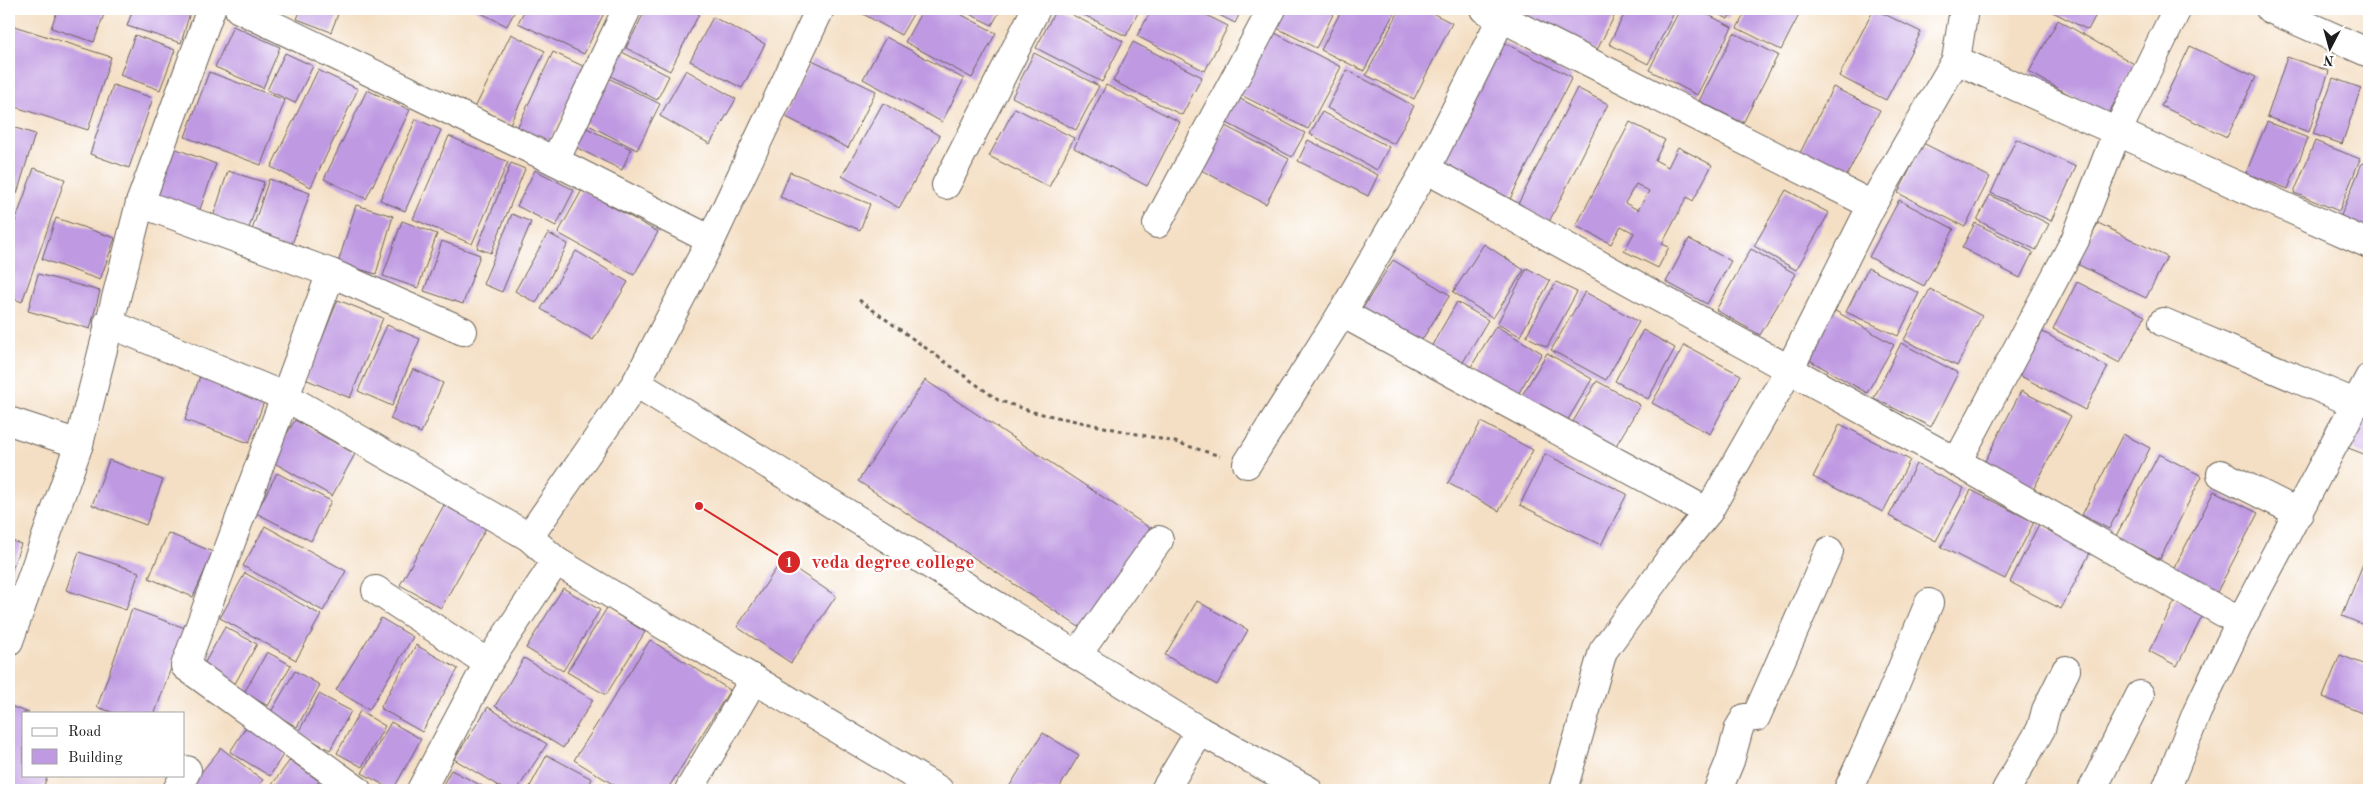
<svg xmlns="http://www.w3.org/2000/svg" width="2378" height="799" viewBox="0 0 2378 799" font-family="'Old Standard TT',serif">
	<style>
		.building { fill: #bf99e2; fill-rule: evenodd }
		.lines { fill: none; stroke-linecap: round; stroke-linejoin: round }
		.street-casing { stroke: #686057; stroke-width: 30 }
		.path { stroke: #686057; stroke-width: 3; stroke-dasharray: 4 4; stroke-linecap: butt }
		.street { stroke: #fff; stroke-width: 28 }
		.leader { fill: none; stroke: #d62828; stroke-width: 2 }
		.callout-dot { fill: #d62828; stroke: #fff; stroke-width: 2 }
		.mark-label { font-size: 15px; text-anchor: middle; font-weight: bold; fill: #fff }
		.callout-label { font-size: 19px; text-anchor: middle; font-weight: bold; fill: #d62828; stroke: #fff; stroke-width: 5; stroke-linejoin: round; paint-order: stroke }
	</style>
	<rect width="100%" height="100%" fill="#fff"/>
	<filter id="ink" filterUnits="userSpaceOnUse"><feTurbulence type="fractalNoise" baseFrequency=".02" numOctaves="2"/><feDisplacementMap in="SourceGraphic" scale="10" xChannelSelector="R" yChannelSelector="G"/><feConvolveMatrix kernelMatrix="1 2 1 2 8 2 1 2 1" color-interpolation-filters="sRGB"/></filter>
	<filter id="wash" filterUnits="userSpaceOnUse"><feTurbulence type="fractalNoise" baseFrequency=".0096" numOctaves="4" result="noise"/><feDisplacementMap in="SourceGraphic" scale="20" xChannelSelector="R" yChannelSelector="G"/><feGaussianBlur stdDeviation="1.12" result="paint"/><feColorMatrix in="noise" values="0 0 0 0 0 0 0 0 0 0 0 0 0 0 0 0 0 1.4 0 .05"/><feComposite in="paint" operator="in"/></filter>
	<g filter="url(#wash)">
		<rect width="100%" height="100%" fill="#f4dfc4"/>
		<g id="blocks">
			<!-- building -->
			<g class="building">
				<polygon points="58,9 106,9 94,42 51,28"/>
				<polygon points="133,9 191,9 181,43 127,26"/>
				<polygon points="301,9 340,9 331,32 297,19"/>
				<polygon points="473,9 516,9 507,26"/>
				<polygon points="525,9 606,9 584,54 518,23"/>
				<polygon points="646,9 693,9 700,12 670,71 626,48"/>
				<polygon points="854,9 916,9 901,35"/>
				<polygon points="923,9 951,9 996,33 972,78 905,42"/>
				<polygon points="959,9 1001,9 992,25"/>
				<polygon points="1056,9 1061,9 1123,41 1102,82 1036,48"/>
				<polygon points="1072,9 1140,9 1126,36"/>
				<polygon points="1152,9 1194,9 1228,26 1205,71 1137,36"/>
				<polygon points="1207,9 1242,9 1235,23"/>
				<polygon points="1282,9 1336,9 1316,48 1273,26"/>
				<polygon points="1342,9 1396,9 1364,71 1321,50"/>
				<polygon points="1400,9 1424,9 1452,23 1414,99 1366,75"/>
				<polygon points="1530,9 1618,9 1597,50 1527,15"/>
				<polygon points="1627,9 1676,9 1648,64 1609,44"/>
				<polygon points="1680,9 1697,9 1732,27 1697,95 1649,70"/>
				<polygon points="1708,9 1733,9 1728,19"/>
				<polygon points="1747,9 1802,9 1781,50 1737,28"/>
				<polygon points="1874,9 1921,32 1886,100 1839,76"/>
				<polygon points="2047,9 2099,9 2088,30"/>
				<polygon points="713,17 765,44 742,88 690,61"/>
				<polygon points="2058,20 2136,65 2107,116 2029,72"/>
				<polygon points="14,26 111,57 88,130 9,105 9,44"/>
				<polygon points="233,26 280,47 263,88 215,67"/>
				<polygon points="1269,30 1341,67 1308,129 1237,93"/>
				<polygon points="1734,33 1778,55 1743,123 1699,101"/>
				<polygon points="511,34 545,51 510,124 475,108"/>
				<polygon points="135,35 175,50 160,90 120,75"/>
				<polygon points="886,37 964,79 942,122 863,79"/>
				<polygon points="1501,41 1572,77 1508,203 1437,167"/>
				<polygon points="1133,42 1202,77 1182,115 1113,81"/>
				<polygon points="2190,46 2256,77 2227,137 2161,106"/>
				<polygon points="614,48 669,76 657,100 601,71"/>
				<polygon points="553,52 585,67 548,143 517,128"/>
				<polygon points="285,53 313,66 295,103 267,90"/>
				<polygon points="1034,53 1099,86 1076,130 1012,97"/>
				<polygon points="2287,57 2329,71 2309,132 2267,117"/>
				<polygon points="812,60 876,91 848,148 784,116"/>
				<polygon points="318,70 358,89 311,187 271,167"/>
				<polygon points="686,70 736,99 710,144 660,116"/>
				<polygon points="1347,70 1414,106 1394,144 1327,108"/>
				<polygon points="209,72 285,100 261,165 185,137"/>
				<polygon points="602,75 660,104 637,150 579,120"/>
				<polygon points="2333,78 2361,88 2342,144 2313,134"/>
				<polygon points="113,85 153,98 129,168 90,154"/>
				<polygon points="1106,85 1180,122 1147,186 1074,148"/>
				<polygon points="1833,87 1880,110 1845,179 1799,155"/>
				<polygon points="1577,88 1608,104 1549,222 1517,206"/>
				<polygon points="367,90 410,110 366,199 324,179"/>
				<polygon points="1233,95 1305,133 1292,157 1221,120"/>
				<polygon points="883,103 940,136 899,208 842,176"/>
				<polygon points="1015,108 1074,138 1049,187 989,156"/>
				<polygon points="1322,112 1389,147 1377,170 1310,134"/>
				<polygon points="416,119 441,130 405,211 380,200"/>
				<path d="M1630,122L1665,140L1655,160L1668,167L1678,147L1712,165L1693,201L1687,197L1662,244L1669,247L1658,268L1624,251L1634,233L1621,226L1611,244L1576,226ZM1636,184L1649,191L1638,210L1625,203Z"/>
				<polygon points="2267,122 2308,138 2288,189 2246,173"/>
				<polygon points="580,125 631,149 622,170 571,145"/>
				<polygon points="9,126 35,134 17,194 9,191"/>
				<polygon points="1225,126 1289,159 1266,204 1201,170"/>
				<polygon points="449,136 508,162 472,244 413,219"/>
				<polygon points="2016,139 2076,167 2051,221 1991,193"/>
				<polygon points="1308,140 1378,175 1368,196 1298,161"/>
				<polygon points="2315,141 2360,159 2339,211 2294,193"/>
				<polygon points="1923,143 1990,177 1965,227 1898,193"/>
				<polygon points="174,148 216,164 198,215 155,200"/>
				<polygon points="511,163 525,169 491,253 477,248"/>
				<polygon points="2362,163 2369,165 2369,230 2340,218"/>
				<polygon points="34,168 65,179 22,302 9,297 9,239"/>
				<polygon points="535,170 574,190 556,226 517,206"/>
				<polygon points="228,171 264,182 248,231 212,220"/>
				<polygon points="790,172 870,204 860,230 780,197"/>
				<polygon points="269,179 310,193 290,250 250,236"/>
				<polygon points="582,190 658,232 634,275 558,233"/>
				<polygon points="1786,190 1829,213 1796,270 1754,246"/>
				<polygon points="1990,195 2049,224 2036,250 1977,220"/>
				<polygon points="1899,200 1954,229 1924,286 1869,257"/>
				<polygon points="356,205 393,216 376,274 338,263"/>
				<polygon points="512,214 531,222 502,292 483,284"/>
				<polygon points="56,218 115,238 100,280 42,259"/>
				<polygon points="402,221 437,234 418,288 383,276"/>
				<polygon points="1975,223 2033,252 2020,278 1962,248"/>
				<polygon points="2098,223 2167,257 2146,298 2077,264"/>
				<polygon points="548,233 568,244 536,303 515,291"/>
				<polygon points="1689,239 1731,261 1707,304 1666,282"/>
				<polygon points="442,241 480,255 463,304 424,291"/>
				<polygon points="1484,244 1524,270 1493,318 1453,292"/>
				<polygon points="1751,249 1796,274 1760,335 1716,310"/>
				<polygon points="576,251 628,282 593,340 541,309"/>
				<polygon points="1393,260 1450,295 1418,346 1361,311"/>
				<polygon points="1527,268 1550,281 1520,336 1497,324"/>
				<polygon points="1868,268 1919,293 1898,336 1846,312"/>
				<polygon points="38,274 100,291 90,329 28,311"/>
				<polygon points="1556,282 1577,292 1547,347 1526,336"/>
				<polygon points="2077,282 2145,316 2120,363 2053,329"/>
				<polygon points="1930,289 1982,316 1957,366 1904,340"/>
				<polygon points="1585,292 1639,322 1606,380 1551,350"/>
				<polygon points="338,300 383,318 350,398 305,379"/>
				<polygon points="1457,302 1488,320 1459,369 1428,352"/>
				<polygon points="1832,309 1894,345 1867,393 1804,357"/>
				<polygon points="387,325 420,339 392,406 358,391"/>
				<polygon points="1496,326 1542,353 1513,403 1466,375"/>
				<polygon points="1643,330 1675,348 1648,399 1615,381"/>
				<polygon points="2039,330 2108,367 2085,410 2015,373"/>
				<polygon points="1901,343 1958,373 1931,427 1874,398"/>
				<polygon points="1684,345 1741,375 1710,434 1652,403"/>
				<polygon points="1547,353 1592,379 1563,428 1518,402"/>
				<polygon points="413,369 443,383 421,433 390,419"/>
				<polygon points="201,373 266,396 249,443 185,420"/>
				<polygon points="925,380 1153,530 1085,631 858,481"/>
				<polygon points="1597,381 1640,405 1611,454 1568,430"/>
				<polygon points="2021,391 2071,416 2033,490 1983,465"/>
				<polygon points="2369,392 2369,456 2343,446"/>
				<polygon points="295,420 355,454 332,496 271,461"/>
				<polygon points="1481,422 1533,450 1499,511 1448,483"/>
				<polygon points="1840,424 1910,460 1883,512 1813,477"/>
				<polygon points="2123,434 2150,448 2109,529 2082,515"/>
				<polygon points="1545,454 1627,494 1601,545 1520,505"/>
				<polygon points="2159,454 2202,476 2160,559 2116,536"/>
				<polygon points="109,460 163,480 146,525 92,505"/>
				<polygon points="1916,464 1964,488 1936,541 1889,516"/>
				<polygon points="277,473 331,501 311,541 256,513"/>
				<polygon points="1971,490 2034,522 2005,579 1941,547"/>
				<polygon points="2214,491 2258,513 2216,594 2172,572"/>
				<polygon points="444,505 486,528 441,608 400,585"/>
				<polygon points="2039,524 2091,551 2061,609 2010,582"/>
				<polygon points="265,526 346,571 323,611 243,566"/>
				<polygon points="168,533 213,552 193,597 149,578"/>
				<polygon points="9,540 21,544 9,578"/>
				<polygon points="2369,549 2369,627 2342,616"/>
				<polygon points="79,552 139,572 126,610 66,590"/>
				<polygon points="782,560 836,596 791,663 737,627"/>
				<polygon points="245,573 321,615 296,660 220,618"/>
				<polygon points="563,588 600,610 563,671 526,648"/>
				<polygon points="2176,599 2204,613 2177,666 2149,651"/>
				<polygon points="1197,601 1248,630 1217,685 1165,655"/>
				<polygon points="607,608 645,632 606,695 567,672"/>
				<polygon points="132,609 185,628 155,713 114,713 97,707"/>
				<polygon points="381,618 413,637 369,710 336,690"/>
				<polygon points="225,627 257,644 232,689 200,671"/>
				<polygon points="650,640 730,690 667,790 622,790 574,760"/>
				<polygon points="416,645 458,669 422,732 380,708"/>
				<polygon points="267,652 291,665 268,706 244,693"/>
				<polygon points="2340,655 2369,666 2369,716 2323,697"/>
				<polygon points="524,658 593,700 563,748 495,706"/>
				<polygon points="295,671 320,685 297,727 271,712"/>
				<polygon points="319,694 351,711 330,750 298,733"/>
				<polygon points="10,706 29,713 24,713 24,775 48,775 42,790 9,790"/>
				<polygon points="488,707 547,744 517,790 505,790 454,759"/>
				<polygon points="360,711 385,726 362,767 337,753"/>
				<polygon points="391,722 421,739 393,790 362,773"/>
				<polygon points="248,724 287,748 270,776 230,752"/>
				<polygon points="1043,733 1079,755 1058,790 1007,790"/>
				<polygon points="221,748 263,780 255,790 198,790 191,785"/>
				<polygon points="547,755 592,779 586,790 528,790"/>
				<polygon points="290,760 319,781 312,790 268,790"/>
				<polygon points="451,770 490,790 440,790"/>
			</g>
		</g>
	</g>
	<g filter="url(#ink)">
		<use href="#blocks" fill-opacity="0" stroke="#686057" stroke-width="1"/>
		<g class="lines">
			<!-- street casing -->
			<g class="street-casing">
				<g id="street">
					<polyline points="239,9 555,161"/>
					<polyline points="627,9 555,161 711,240"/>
					<polyline points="1484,9 1872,205"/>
					<polyline points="2270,9 2369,53"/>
					<polyline points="1956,60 2369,244"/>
					<polyline points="1426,169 1957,462 2240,622"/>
					<polyline points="946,185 1036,9"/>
					<polyline points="140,203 331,273 185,666 357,790"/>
					<polyline points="1157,224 1272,9"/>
					<polyline points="331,273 463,331"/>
					<polyline points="1342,313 1708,512"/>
					<polyline points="2163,322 2357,404"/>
					<polyline points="108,323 286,397 529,537 556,561 939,790"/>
					<polyline points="636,383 1200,731 1308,790"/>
					<polyline points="9,421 79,444"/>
					<polyline points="1957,462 2075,240 2117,132 2177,9"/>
					<polyline points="1247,464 1342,313 1426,169 1506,9"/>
					<polyline points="2221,474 2299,513"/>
					<polyline points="529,537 636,383 711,240 820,9"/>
					<polyline points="376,590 488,663"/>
					<polyline points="9,641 79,444 140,203 211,9"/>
					<polyline points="1077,655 1159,540"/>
					<polyline points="177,790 187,770"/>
					<polyline points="421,790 488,663 556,561"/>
					<polyline points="689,790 754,679"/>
					<polyline points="1165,790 1200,731"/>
					<polyline points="1563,790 1603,651 1673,555 1708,512 1789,370 1872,205 1956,60 1964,9"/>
					<polyline points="1718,790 1730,761 1739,728 1745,718 1756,717 1829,551"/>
					<polyline points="1848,790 1887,704 1929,603"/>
					<polyline points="2006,790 2041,729 2046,710 2066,670"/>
					<polyline points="2092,790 2140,695"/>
					<polyline points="2166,790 2197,712 2240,622 2369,378"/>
				</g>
			</g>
			<!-- path -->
			<polyline class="path" points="859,300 998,400 1033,412 1175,442 1220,456"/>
			<!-- street -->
			<use href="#street" class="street"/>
		</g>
	</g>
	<!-- callouts -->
	<path class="leader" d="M699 506L789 562"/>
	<g class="callout-dot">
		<circle cx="699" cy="506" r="5"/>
		<circle cx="789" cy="562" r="12"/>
	</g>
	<g class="mark-label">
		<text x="789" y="567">1</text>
	</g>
	<g class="callout-label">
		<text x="893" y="568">veda degree college</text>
	</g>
	<!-- margin -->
	<rect width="2378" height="799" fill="none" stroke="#fff" stroke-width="30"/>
	<!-- legend -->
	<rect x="22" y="712" width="162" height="65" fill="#ffffff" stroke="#a4a4a4"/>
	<rect x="32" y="728" width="25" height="8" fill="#ffffff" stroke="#a4a4a4"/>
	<text x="68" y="736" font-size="15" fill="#1c1c1c">Road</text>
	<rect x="32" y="749" width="25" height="15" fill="#bf99e2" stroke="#a4a4a4"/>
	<text x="68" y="762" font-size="15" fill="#1c1c1c">Building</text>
	<!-- north arrow -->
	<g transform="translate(2330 48) rotate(186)" stroke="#ffffff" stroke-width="4" paint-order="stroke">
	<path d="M0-4L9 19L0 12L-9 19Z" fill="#1c1c1c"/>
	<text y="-8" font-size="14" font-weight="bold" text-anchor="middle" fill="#1c1c1c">N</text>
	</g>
</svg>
